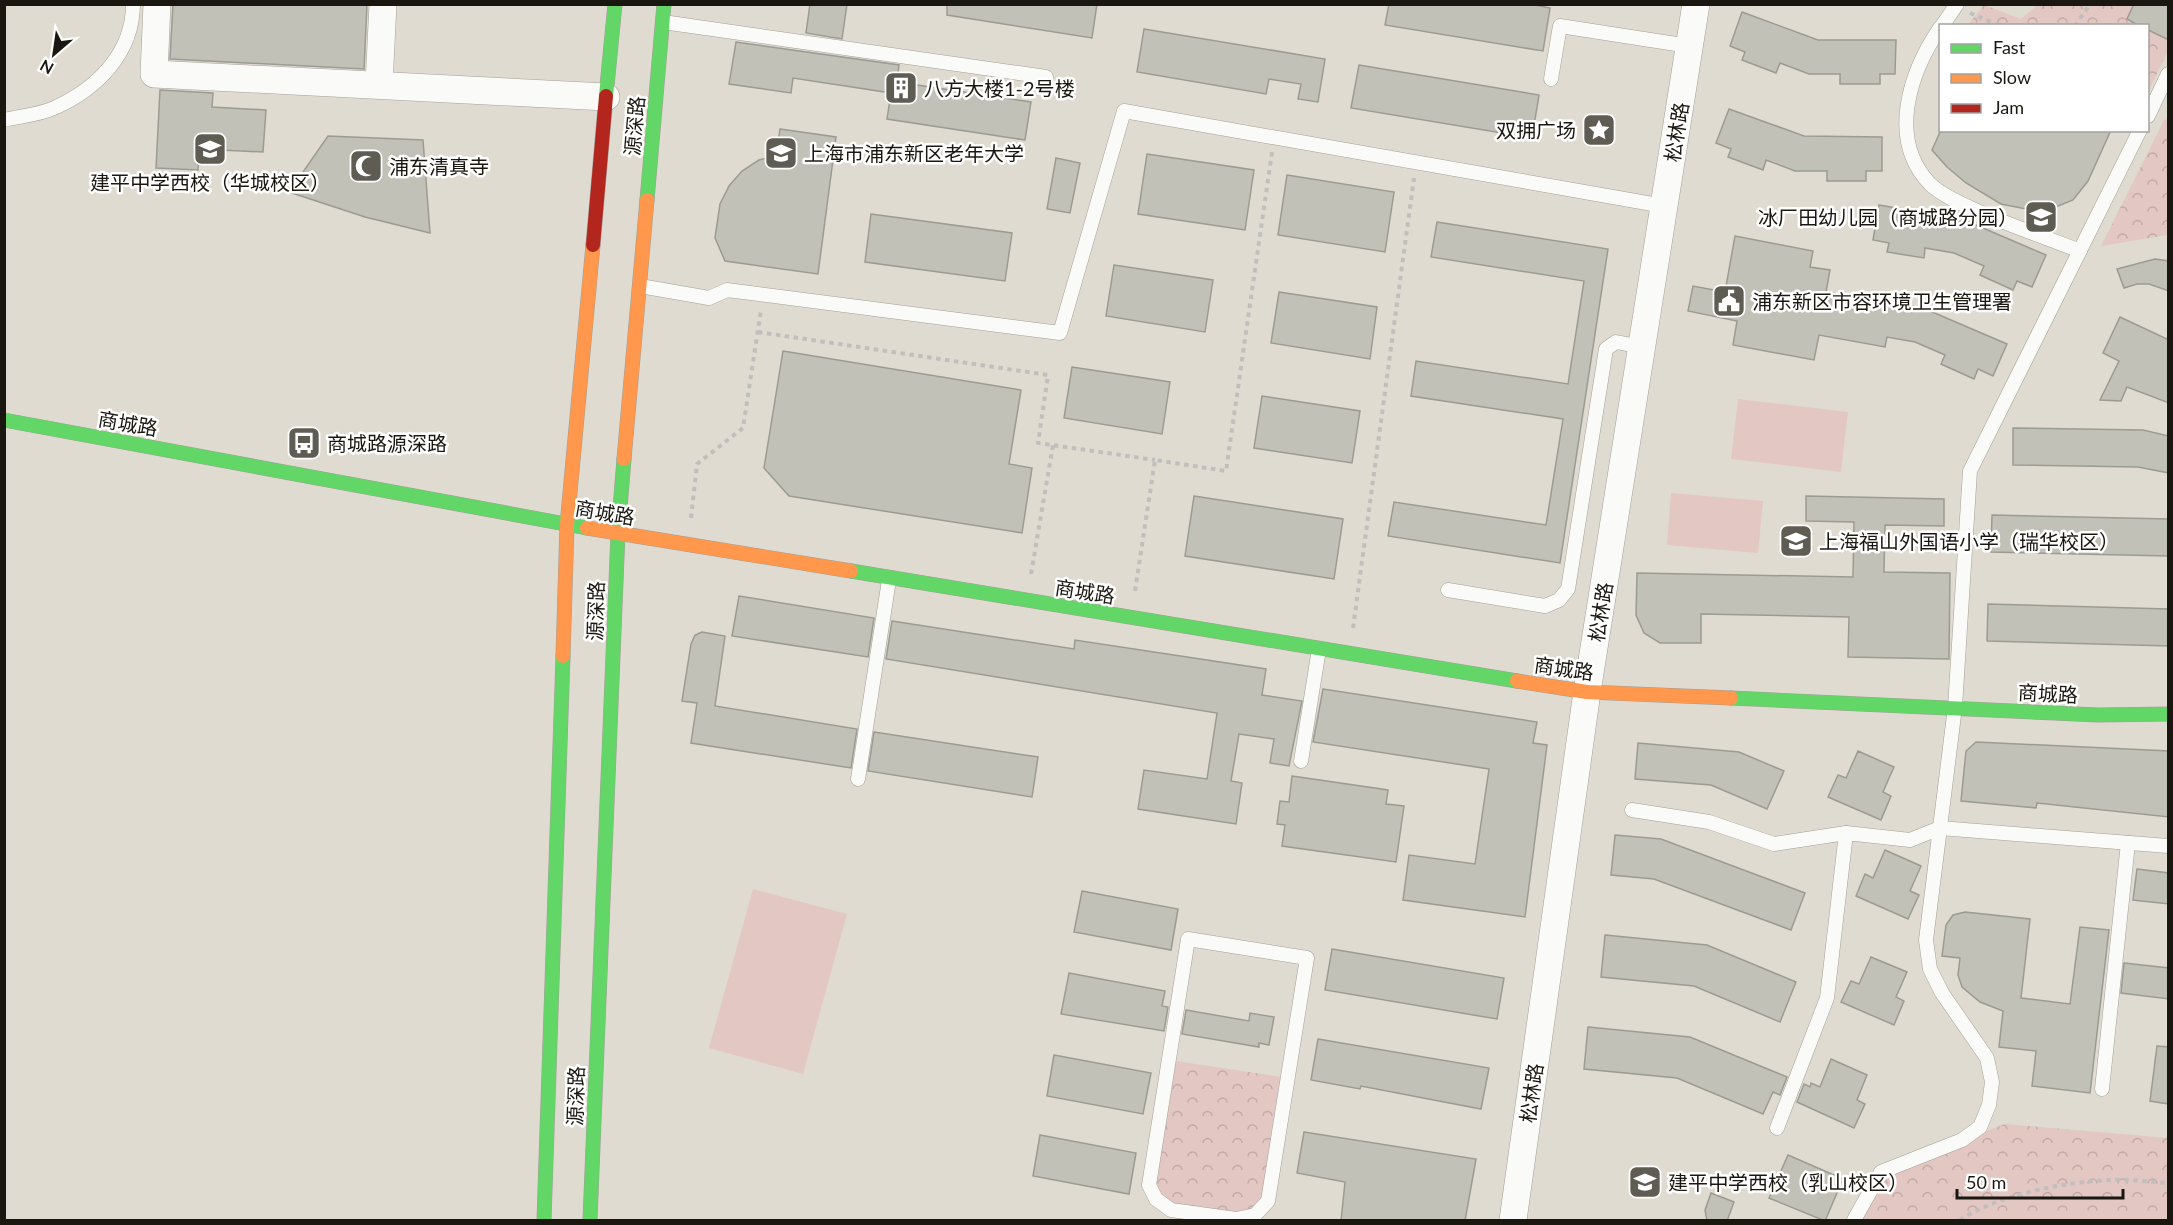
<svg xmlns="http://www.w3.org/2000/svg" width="2173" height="1225" viewBox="0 0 2173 1225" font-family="Lato,'Noto Sans SC',sans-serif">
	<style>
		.green { fill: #e3c7c2 }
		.forest { fill: url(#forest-crowns) }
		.building { fill: #c2c1b8; stroke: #9c9b93; stroke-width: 1.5 }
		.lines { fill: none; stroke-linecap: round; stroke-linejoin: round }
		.lane-casing { stroke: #a3a097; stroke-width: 15 }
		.street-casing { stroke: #a3a097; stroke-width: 28 }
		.fast-casing { stroke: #a3a097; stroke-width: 15 }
		.slow-casing { stroke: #a3a097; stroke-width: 15 }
		.jam-casing { stroke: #a3a097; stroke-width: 15 }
		.path { stroke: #c1bfbd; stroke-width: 4; stroke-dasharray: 4.5 4.5; stroke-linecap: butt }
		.lane { stroke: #fafaf8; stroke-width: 14 }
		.street { stroke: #fafaf8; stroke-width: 27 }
		.fast { stroke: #63d668; stroke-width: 14 }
		.slow { stroke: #ff974d; stroke-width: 14 }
		.jam { stroke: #b3261e; stroke-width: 14 }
		.labels { text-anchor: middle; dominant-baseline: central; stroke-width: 5; stroke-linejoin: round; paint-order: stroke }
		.poi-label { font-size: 20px; fill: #1a1710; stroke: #fff; text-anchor: start }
		.street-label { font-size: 20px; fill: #1a1710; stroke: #fff }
	</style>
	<defs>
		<pattern id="forest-crowns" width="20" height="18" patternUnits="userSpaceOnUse" patternTransform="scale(1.5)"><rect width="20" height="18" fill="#e3c7c2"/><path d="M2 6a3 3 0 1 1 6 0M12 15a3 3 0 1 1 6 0" fill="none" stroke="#c2aaa6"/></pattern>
	</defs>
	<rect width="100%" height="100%" fill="#e0dbd0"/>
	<!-- green -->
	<g class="green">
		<polygon points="1738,399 1848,412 1841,472 1731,459"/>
		<polygon points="1671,493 1763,501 1758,553 1667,545"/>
		<polygon points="753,889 847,914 803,1074 709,1048"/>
	</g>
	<!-- forest -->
	<g class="forest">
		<polygon points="1984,5 2021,19 2037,5 2168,5 2168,51 2148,92 2148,26 1967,26"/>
		<polygon points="2168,119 2168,235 2101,246 2164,120"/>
		<polygon points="1169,1060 1288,1078 1268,1201 1255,1215 1171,1210 1149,1185"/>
		<polygon points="2005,1124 2168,1138 2168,1220 1854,1220 1881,1172"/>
	</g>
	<!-- building -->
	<g class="building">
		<polygon points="173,4 367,4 364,69 170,59"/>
		<polygon points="810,4 847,4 842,39 806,33"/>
		<polygon points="947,4 1097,4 1092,38 947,15"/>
		<polygon points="1389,4 1531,4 1550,8 1543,51 1385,25"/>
		<polygon points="2134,4 2169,4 2169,40 2148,30 2148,26 2139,26 2127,19"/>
		<polygon points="1742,12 1818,40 1896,40 1895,74 1880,74 1880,84 1840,84 1840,74 1809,74 1780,63 1776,73 1742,60 1745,52 1730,46"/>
		<polygon points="1144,29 1325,59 1318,102 1298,99 1301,84 1269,79 1266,94 1137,72"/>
		<polygon points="736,42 899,65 897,82 1031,102 1025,140 887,119 891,93 793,78 791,93 729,84"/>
		<polygon points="1359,65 1539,95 1532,138 1351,108"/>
		<polygon points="160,90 213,93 212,107 266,110 263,152 199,149 198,170 156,168"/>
		<polygon points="1729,109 1804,136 1882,137 1882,171 1866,171 1866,181 1827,181 1827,171 1795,171 1766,160 1763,170 1728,157 1731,149 1716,143"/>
		<polygon points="780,129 836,137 818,274 725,261 715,238 720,204 729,186 742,171 759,160 776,156"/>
		<polygon points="1941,130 2111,130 2088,181 2073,200 2051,209 2031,210 2001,204 1966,183 1947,167 1932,150"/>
		<polygon points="328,136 423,140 430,233 365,217 289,192"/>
		<polygon points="1147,154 1254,170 1245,230 1138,214"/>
		<polygon points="1056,158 1080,163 1070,213 1047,209"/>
		<polygon points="1287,175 1394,192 1385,252 1278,235"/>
		<polygon points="1879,205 1962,219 2046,255 2032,287 2017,281 2013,290 1980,275 1984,266 1954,253 1925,248 1924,258 1887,252 1889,243 1873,240"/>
		<polygon points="871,214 1012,233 1005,281 865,262"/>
		<polygon points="1437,222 1608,249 1560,563 1388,536 1394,502 1546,525 1563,419 1411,396 1416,361 1568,384 1584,281 1431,257"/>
		<polygon points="1735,236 1813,251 1810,267 1830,270 1826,292 1923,308 2007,344 1993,376 1978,369 1974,379 1941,364 1945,355 1915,342 1887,337 1885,347 1819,335 1814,360 1733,345 1737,321 1688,311 1693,286 1725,292"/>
		<polygon points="2155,259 2169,261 2169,291 2149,284 2137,284 2124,288 2117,269"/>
		<polygon points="1114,265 1213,280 1205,332 1106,316"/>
		<polygon points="1279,292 1377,307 1370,359 1271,343"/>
		<polygon points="2120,317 2169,340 2169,403 2127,387 2121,401 2100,400 2119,361 2103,353"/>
		<polygon points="783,351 1021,390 1009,464 1032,468 1022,533 789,496 764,468"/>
		<polygon points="1072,367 1170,382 1162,434 1064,418"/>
		<polygon points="1262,396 1360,411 1352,463 1254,448"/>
		<polygon points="2013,428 2143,430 2169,436 2169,473 2138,467 2013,465"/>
		<polygon points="1194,496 1343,519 1334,579 1185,556"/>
		<polygon points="1806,496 1944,499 1944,526 1885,525 1884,572 1950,573 1949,659 1848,657 1849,617 1701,614 1701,643 1660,643 1644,633 1636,615 1637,573 1853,577 1854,522 1806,521"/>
		<polygon points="1992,515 2169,519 2169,556 1991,552"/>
		<polygon points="739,596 874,618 868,657 732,636"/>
		<polygon points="1988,604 2169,609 2169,646 1987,641"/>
		<polygon points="892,621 1074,649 1075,640 1266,669 1262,695 1302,701 1289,766 1270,763 1274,739 1239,734 1231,781 1242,783 1236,824 1138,809 1144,770 1207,779 1217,713 886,659"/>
		<polygon points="702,632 725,636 715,706 857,729 851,768 691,743 697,703 682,701 691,644 695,635"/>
		<polygon points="1323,689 1537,722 1533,743 1547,745 1525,917 1403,900 1409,855 1475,864 1489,769 1313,742"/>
		<polygon points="874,732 1038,757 1032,797 868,771"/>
		<polygon points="1976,742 2169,751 2169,817 2037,803 2036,808 1961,801 1966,751"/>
		<polygon points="1638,743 1739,752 1784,771 1767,809 1711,785 1635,779"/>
		<polygon points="1858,751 1894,767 1883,792 1891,796 1881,820 1828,797 1838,775 1846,778"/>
		<polygon points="1292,776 1388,790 1386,804 1404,806 1396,862 1282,846 1285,825 1277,824 1280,801 1289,802"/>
		<polygon points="1615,835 1661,839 1805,893 1791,930 1654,879 1611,875"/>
		<polygon points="1885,850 1921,866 1910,891 1919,895 1908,919 1856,896 1865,874 1873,878"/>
		<polygon points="2137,869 2169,873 2169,904 2133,900"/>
		<polygon points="1082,891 1178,909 1171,950 1074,932"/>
		<polygon points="1965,912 2030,919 2021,998 2070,1004 2080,927 2109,930 2090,1093 2032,1086 2036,1051 1999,1047 2003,1011 1980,1002 1962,987 1958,975 1960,958 1942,956 1946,925 1953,915"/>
		<polygon points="1605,935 1707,945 1796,982 1780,1022 1694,986 1601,977"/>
		<polygon points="1332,949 1504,978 1497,1019 1325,990"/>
		<polygon points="1871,957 1907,972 1896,997 1904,1001 1894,1025 1841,1002 1851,981 1859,984"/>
		<polygon points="2124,963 2169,968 2169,999 2121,993"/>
		<polygon points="1069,973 1165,991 1162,1006 1168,1007 1164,1031 1061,1014"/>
		<polygon points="1186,1010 1249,1021 1250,1013 1274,1017 1269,1045 1259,1043 1259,1047 1182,1034"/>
		<polygon points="1588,1027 1690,1037 1787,1077 1780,1095 1773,1092 1763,1114 1677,1078 1584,1069"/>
		<polygon points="1318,1039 1489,1068 1481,1109 1361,1086 1360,1089 1311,1080"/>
		<polygon points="2157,1046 2169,1047 2169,1104 2150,1101"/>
		<polygon points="1054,1055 1151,1073 1143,1114 1047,1096"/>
		<polygon points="1831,1059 1867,1075 1857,1100 1865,1104 1854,1128 1797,1102 1804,1084 1810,1087 1811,1083 1820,1087"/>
		<polygon points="1304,1132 1476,1159 1465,1221 1341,1221 1345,1182 1297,1173"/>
		<polygon points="1040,1135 1136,1153 1129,1194 1033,1176"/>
		<polygon points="1788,1155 1843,1179 1825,1221 1769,1198"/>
		<polygon points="1711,1193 1734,1202 1727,1221 1707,1221 1705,1210"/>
	</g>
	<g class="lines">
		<!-- lane casing -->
		<g class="lane-casing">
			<g id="lane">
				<polyline points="663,22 1046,77"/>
				<polyline points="1942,26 1957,4"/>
				<path d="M1940,28C1910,72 1887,139 1930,184C1953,207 2046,237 2080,251"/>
				<polyline points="1551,79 1560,26 1689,46"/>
				<polyline points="2148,116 2168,74"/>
				<path d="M4,120C20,116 39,115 54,108C97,89 133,53 133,4"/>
				<polyline points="640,286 709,298 727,290 1060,333 1124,111 1664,206"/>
				<polyline points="1448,590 1545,606 1559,600 1568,589 1606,349 1616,342 1642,347"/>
				<polyline points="1301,761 1319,649"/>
				<polyline points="858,779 889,580"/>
				<polyline points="1632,810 1709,822 1774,844 1846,833"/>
				<polygon points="1188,939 1307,958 1268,1201 1255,1215 1236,1219 1171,1210 1156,1199 1149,1185"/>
				<polyline points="2102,1089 2128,843"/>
				<polyline points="1777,1128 1827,998 1846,833 1910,840 1940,828 2168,846"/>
				<polyline points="1854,1220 1881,1172 1962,1140 1980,1127 1989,1105 1992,1082 1987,1058 1942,993 1930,969 1926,940 1955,707 1970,471 2140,130"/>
			</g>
		</g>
		<!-- street casing -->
		<g class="street-casing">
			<g id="street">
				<polyline points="157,4 154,74 606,97"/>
				<polyline points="379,84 383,4"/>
				<polyline points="1513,1220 1587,692 1696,4"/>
			</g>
		</g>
		<!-- fast casing -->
		<g class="fast-casing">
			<g id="fast">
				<polyline points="606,96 615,4"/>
				<polyline points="647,200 664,4"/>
				<polyline points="4,420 587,528"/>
				<polyline points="851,571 1517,681"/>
				<polyline points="1731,698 2098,715 2168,714"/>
				<polyline points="544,1220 563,656"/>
				<polyline points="590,1220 618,533 624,459"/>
			</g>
		</g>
		<!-- slow casing -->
		<g class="slow-casing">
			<g id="slow">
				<polyline points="624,459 647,200"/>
				<polyline points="587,528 851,571"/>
				<polyline points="563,656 567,525 593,245"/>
				<polyline points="1517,681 1587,692 1731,698"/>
			</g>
		</g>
		<!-- jam casing -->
		<g class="jam-casing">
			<polyline id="jam" points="593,245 606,96"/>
		</g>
		<!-- path -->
		<g class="path">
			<polyline points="1970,13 2000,26"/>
			<polyline points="2075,26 2090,4"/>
			<polyline points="758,332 1048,375 1038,443 1155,460"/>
			<polyline points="691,518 697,464 743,428 761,310"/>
			<polyline points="1031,574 1053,445"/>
			<polyline points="1135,591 1155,460 1226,471 1272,152"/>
			<polyline points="1353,628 1414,178"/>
			<path d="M1960,1220C1997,1195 2068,1181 2112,1180C2131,1179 2150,1182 2168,1183"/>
		</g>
		<!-- lane -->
		<use href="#lane" class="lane"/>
		<!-- street -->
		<use href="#street" class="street"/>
		<!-- fast -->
		<use href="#fast" class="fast"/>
		<!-- slow -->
		<use href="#slow" class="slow"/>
		<!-- jam -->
		<use href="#jam" class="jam"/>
	</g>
	<!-- icons -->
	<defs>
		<g id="building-square" transform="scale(1.725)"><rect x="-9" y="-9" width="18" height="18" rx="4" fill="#5f5c53" stroke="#fff"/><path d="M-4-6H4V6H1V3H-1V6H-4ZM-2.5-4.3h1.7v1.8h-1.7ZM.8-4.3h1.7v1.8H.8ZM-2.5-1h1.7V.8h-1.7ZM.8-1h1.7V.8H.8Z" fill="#fff"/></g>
		<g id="sight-square" transform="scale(1.725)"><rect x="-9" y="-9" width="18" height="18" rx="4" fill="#5f5c53" stroke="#fff"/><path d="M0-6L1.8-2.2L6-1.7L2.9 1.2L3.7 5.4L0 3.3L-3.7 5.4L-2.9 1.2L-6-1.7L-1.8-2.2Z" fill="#fff"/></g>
		<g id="school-square" transform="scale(1.725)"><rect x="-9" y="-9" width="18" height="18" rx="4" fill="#5f5c53" stroke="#fff"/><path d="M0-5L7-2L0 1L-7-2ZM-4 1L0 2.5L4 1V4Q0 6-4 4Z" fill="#fff"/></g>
		<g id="university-square" transform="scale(1.725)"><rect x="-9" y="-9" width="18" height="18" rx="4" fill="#5f5c53" stroke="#fff"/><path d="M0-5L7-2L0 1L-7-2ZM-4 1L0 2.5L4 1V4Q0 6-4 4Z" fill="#fff"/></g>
		<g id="mosque-square" transform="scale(1.725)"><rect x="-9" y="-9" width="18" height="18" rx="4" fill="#5f5c53" stroke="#fff"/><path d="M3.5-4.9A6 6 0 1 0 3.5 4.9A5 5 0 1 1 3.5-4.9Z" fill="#fff"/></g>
		<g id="civic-square" transform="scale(1.725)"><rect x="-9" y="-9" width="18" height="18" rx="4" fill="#5f5c53" stroke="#fff"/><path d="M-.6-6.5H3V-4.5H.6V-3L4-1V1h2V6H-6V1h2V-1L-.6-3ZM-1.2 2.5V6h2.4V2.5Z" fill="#fff"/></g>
		<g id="bus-square" transform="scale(1.725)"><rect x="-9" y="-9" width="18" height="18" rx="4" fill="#5f5c53" stroke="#fff"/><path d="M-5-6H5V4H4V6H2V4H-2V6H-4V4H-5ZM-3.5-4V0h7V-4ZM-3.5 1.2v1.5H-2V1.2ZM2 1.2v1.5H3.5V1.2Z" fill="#fff"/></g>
	</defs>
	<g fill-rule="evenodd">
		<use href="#building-square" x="901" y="88"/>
		<use href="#sight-square" x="1599" y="130"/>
		<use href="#school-square" x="210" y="149"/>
		<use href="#university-square" x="781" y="153"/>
		<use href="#mosque-square" x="366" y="166"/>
		<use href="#school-square" x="2041" y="217"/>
		<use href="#civic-square" x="1729" y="301"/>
		<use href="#bus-square" x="304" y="443"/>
		<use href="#school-square" x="1796" y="541"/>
		<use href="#school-square" x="1645" y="1182"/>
	</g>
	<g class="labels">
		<!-- poi labels -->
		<g class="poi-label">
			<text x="924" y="88">八方大楼1-2号楼</text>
			<text x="1576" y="130" text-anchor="end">双拥广场</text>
			<text x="804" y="153">上海市浦东新区老年大学</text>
			<text x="389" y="166">浦东清真寺</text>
			<text x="210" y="182" text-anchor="middle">建平中学西校（华城校区）</text>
			<text x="2018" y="217" text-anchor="end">冰厂田幼儿园（商城路分园）</text>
			<text x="1752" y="301">浦东新区市容环境卫生管理署</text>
			<text x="327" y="443">商城路源深路</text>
			<text x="1819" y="541">上海福山外国语小学（瑞华校区）</text>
			<text x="1668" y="1182">建平中学西校（乳山校区）</text>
		</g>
		<!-- street labels -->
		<g class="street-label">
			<text transform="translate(634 126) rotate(-85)">源深路</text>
			<text transform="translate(1676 132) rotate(-81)">松林路</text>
			<text transform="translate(128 423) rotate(10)">商城路</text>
			<text transform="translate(605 512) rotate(10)">商城路</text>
			<text transform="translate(1085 591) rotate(9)">商城路</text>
			<text transform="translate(595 611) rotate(-88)">源深路</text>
			<text transform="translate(1600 612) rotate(-81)">松林路</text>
			<text transform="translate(1564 668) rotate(8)">商城路</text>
			<text transform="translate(2048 693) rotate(3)">商城路</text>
			<text transform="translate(1531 1093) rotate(-82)">松林路</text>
			<text transform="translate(575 1096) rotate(-88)">源深路</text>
		</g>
	</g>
	<!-- border -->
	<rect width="2173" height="1225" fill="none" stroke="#1a1710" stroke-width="12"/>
	<!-- legend -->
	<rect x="1939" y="24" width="210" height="108" fill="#ffffff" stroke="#a3a29f" stroke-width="1.5"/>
	<rect x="1951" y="44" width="30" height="9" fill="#63d668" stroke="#a3a29f" stroke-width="1.5"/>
	<text x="1993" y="54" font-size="18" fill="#1a1710">Fast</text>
	<rect x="1951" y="74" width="30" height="9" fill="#ff974d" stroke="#a3a29f" stroke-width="1.5"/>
	<text x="1993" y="84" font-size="18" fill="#1a1710">Slow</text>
	<rect x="1951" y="104" width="30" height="9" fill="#b3261e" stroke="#a3a29f" stroke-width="1.5"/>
	<text x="1993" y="114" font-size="18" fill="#1a1710">Jam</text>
	<!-- north arrow -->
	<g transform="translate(54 54) rotate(209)" stroke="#ffffff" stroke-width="4.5" paint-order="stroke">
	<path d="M0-4.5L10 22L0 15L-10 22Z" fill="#1a1710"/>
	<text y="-9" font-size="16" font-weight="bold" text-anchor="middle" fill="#1a1710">N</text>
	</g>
	<!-- scale -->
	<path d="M1957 1189v9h166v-9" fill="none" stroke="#1a1710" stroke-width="3"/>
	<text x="1966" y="1189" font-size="18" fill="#1a1710" stroke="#ffffff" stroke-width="4.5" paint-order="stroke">50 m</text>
</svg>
